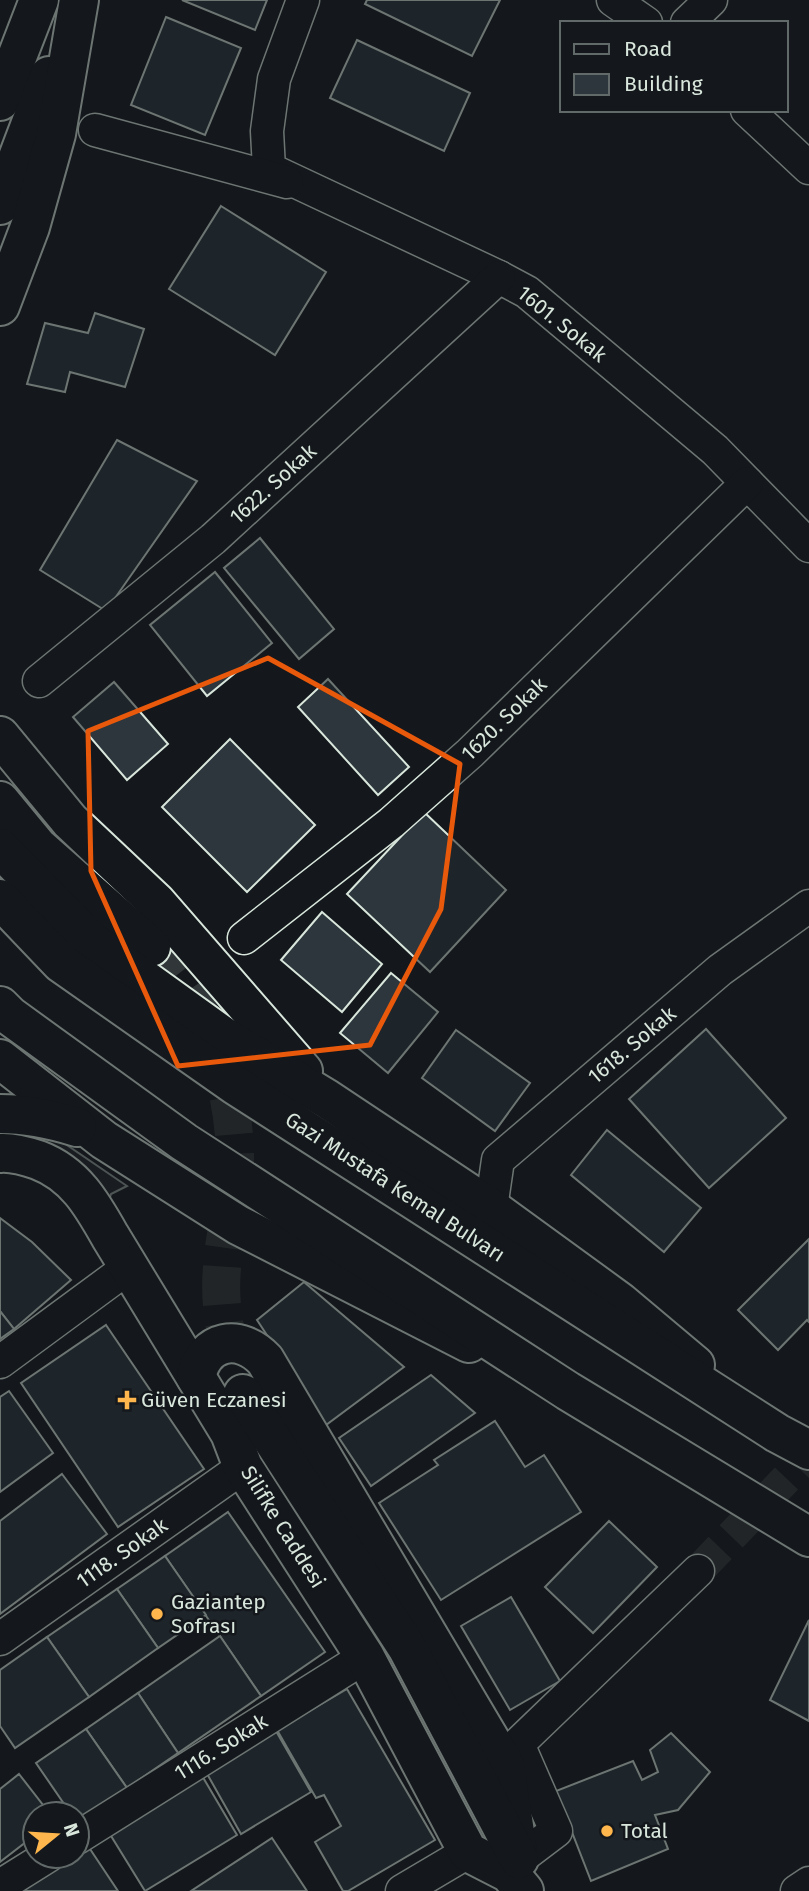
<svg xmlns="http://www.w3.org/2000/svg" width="809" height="1891" viewBox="0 0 809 1891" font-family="'Fira Sans',sans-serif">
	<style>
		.green { fill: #202428; stroke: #939e99; stroke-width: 2 }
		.building { fill: #2c363c; stroke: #d8e6dc; stroke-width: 2 }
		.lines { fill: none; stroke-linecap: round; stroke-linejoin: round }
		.street-tunnel { stroke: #313739; stroke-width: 32; stroke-dasharray: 32 16; stroke-linecap: butt }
		.primary-tunnel { stroke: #313739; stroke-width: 38; stroke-dasharray: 38 19; stroke-linecap: butt }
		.street-casing { stroke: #d8e6dc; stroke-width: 35 }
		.secondary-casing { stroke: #d8e6dc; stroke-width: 42 }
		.primary-casing { stroke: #d8e6dc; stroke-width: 42 }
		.highway-casing { stroke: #d8e6dc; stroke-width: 42 }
		.street { stroke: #14181c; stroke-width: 32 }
		.secondary { stroke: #14181c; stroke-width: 38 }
		.primary { stroke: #14181c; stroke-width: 38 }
		.highway { stroke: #14181c; stroke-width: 38 }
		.marked { fill: none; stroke: #e8590c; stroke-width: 5; stroke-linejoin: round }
		.poi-dot { fill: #ffb74d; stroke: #14181c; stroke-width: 2.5 }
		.labels { text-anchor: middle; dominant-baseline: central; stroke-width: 5; stroke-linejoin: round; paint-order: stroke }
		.street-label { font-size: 21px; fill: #d8e6dc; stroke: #14181c }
		.poi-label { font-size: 21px; fill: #d8e6dc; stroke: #14181c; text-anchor: start }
	</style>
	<rect width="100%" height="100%" fill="#14181c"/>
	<!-- green -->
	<polygon class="green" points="0,1120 55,1137 127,1186 111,1194 106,1211 0,1136"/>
	<!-- building -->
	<g class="building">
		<polygon points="182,0 267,0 255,30"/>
		<polygon points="367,0 500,0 472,56 365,4"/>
		<polygon points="166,17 241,48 205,135 131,105"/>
		<polygon points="357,40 470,93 444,151 330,98"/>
		<polygon points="221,206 326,272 275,355 169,289"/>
		<polygon points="95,313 144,329 125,387 70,372 65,392 27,384 45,323 88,333"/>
		<polygon points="117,440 197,481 106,611 40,570"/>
		<polygon points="260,538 334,629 299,659 224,568"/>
		<polygon points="215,572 272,643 207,696 150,625"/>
		<polygon points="328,679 409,767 378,795 298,707"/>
		<polygon points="114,682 168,744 127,780 73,717"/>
		<polygon points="230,739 315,825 247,892 162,807"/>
		<polygon points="424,812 506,890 430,972 347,894"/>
		<polygon points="322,912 382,964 342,1012 281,960"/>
		<polygon points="391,973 438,1012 388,1073 340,1033"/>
		<polygon points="706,1029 786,1118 709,1188 629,1099"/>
		<polygon points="456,1030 530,1083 495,1131 422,1078"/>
		<polygon points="607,1130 701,1208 664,1252 571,1175"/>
		<polygon points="0,1218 32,1242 71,1280 14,1329 0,1311"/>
		<polygon points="809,1239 809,1322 807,1320 778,1350 738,1310"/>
		<polygon points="304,1282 404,1367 326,1425 257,1320"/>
		<polygon points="0,1311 14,1329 0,1339"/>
		<polygon points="106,1325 204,1469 118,1527 21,1383"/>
		<polygon points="431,1375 475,1413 371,1486 339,1438"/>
		<polygon points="9,1391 53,1453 0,1492 0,1397"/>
		<polygon points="495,1421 525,1467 544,1455 581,1512 441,1600 379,1503 438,1465 434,1460"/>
		<polygon points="62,1474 107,1534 0,1614 0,1521"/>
		<polygon points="228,1512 325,1652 261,1696 165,1556"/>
		<polygon points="609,1521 657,1567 593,1633 545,1587"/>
		<polygon points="165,1556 206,1615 158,1648 117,1589"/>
		<polygon points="117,1589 158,1648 89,1697 47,1637"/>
		<polygon points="511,1597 560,1681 510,1710 461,1626"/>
		<polygon points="809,1620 809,1721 770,1700"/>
		<polygon points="220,1636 261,1696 178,1753 138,1693"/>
		<polygon points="47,1637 89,1697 15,1748 0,1726 0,1670"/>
		<polygon points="347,1689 435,1840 348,1891 343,1891 315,1842 341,1826 324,1795 316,1798 277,1730"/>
		<polygon points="138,1693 178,1753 127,1788 86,1729"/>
		<polygon points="86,1729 127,1788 77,1823 77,1814 71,1814 36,1763"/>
		<polygon points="276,1731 311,1792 241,1834 206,1772"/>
		<polygon points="671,1733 710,1772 678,1810 655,1815 668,1849 591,1881 556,1791 633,1761 642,1780 658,1772 650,1750"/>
		<polygon points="19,1774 50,1814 35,1814 35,1835 0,1862 0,1789"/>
		<polygon points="201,1774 237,1835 145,1891 108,1831"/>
		<polygon points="272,1838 307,1891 191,1891"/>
		<polygon points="88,1846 118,1891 21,1891 73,1856 77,1856 77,1854"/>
	</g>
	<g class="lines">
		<!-- street-tunnel -->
		<polyline class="street-tunnel" points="698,1571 809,1455"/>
		<!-- primary-tunnel -->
		<path class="primary-tunnel" d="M151,947C166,965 181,982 193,1002C222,1051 236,1111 235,1167C234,1201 224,1234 222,1268C218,1312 229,1353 243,1394"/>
		<!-- street casing -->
		<g class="street-casing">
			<g id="street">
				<polyline points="303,0 274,79 267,131 269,169 499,277 527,292 715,450 809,546"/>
				<polyline points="613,0 646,23"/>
				<polyline points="687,23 711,0"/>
				<polyline points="747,110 809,168"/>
				<polyline points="95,130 287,182"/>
				<polyline points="39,681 213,539 499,277"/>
				<polyline points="244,938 391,823 470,753 747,483"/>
				<polyline points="491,1208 498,1160 720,970 809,906"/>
				<polyline points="0,1362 129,1267"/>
				<polyline points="0,1639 243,1467"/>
				<polyline points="77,1838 365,1657"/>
				<polyline points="519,1859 556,1831 518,1744 698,1571"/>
				<polyline points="0,1886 48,1856"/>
				<polyline points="402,1891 468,1852"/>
				<polyline points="797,1891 809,1883"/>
			</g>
		</g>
		<!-- secondary casing -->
		<g class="secondary-casing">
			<g id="secondary">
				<path d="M0,1153C13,1152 26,1156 38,1160C75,1174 92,1204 110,1236L230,1433L243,1467L365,1657L468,1852L509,1873L524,1891"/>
				<path d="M196,1377C204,1339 240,1333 265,1360L505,1765L518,1853"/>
			</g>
		</g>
		<!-- primary casing -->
		<g class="primary-casing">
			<g id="primary">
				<polyline points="0,101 39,0"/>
				<polyline points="0,205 49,76"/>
				<polyline points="0,306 30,227 56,134 79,0"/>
				<polyline points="0,736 70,821 156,902 303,1071"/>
				<polyline points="0,801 38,847 151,947"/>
				<polyline points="0,848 91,941 223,1036 327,1099 491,1208 620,1302 695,1365"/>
				<polyline points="0,1059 104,1140 238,1225 469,1343"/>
				<path d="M0,1114C27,1114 51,1119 77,1127"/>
				<polyline points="243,1394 408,1649 519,1859"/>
			</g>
		</g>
		<!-- highway casing -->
		<g class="highway-casing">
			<g id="highway">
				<polyline points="0,899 61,963 235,1085 777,1433 809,1450"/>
				<polyline points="0,1006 10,1016 184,1142 568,1391 809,1537"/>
			</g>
		</g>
		<!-- street -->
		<use href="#street" class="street"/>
		<!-- secondary -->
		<use href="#secondary" class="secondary"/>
		<!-- primary -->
		<use href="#primary" class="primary"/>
		<!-- highway -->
		<use href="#highway" class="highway"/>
	</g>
	<!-- marked area -->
	<path d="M0 0H809V1891H0ZM268,658L460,764L441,909L370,1045L178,1066L91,871L88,731Z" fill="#14181c" fill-opacity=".55" fill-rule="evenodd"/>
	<path class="marked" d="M268,658L460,764L441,909L370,1045L178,1066L91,871L88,731Z"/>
	<!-- markers -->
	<g class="poi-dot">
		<path d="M123.5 1389.5h7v7h7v7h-7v7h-7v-7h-7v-7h7z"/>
		<circle cx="157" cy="1614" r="7"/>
		<circle cx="607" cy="1831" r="7"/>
	</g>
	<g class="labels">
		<!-- street labels -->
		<g class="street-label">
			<text transform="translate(562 324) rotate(39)">1601. Sokak</text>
			<text transform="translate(273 484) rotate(-42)">1622. Sokak</text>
			<text transform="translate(504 719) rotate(-44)">1620. Sokak</text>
			<text transform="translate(632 1045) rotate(-40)">1618. Sokak</text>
			<text transform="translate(395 1187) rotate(33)">Gazi Mustafa Kemal Bulvarı</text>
			<text transform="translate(283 1527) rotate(58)">Silifke Caddesi</text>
			<text transform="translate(122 1553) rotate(-35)">1118. Sokak</text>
			<text transform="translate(221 1747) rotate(-32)">1116. Sokak</text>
		</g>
		<!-- poi labels -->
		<g class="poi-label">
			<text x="141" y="1400">Güven Eczanesi</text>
			<text x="171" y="1602">Gaziantep<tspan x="171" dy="24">Sofrası</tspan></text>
			<text x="621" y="1831">Total</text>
		</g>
	</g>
	<!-- legend -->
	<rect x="560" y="21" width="228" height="91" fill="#14181c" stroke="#626a69" stroke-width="2"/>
	<rect x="574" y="44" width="35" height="10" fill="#14181c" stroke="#626a69" stroke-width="2"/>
	<text x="624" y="56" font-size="21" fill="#d8e6dc">Road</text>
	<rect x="574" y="74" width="35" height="21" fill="#2c363c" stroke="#626a69" stroke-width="2"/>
	<text x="624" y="91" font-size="21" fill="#d8e6dc">Building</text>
	<!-- north arrow -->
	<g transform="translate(56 1835) rotate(72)"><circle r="33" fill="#14181c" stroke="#626a69" stroke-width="2"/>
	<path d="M0-5L12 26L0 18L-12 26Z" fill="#ffb74d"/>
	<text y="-10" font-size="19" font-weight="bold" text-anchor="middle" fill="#d8e6dc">N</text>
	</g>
</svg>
